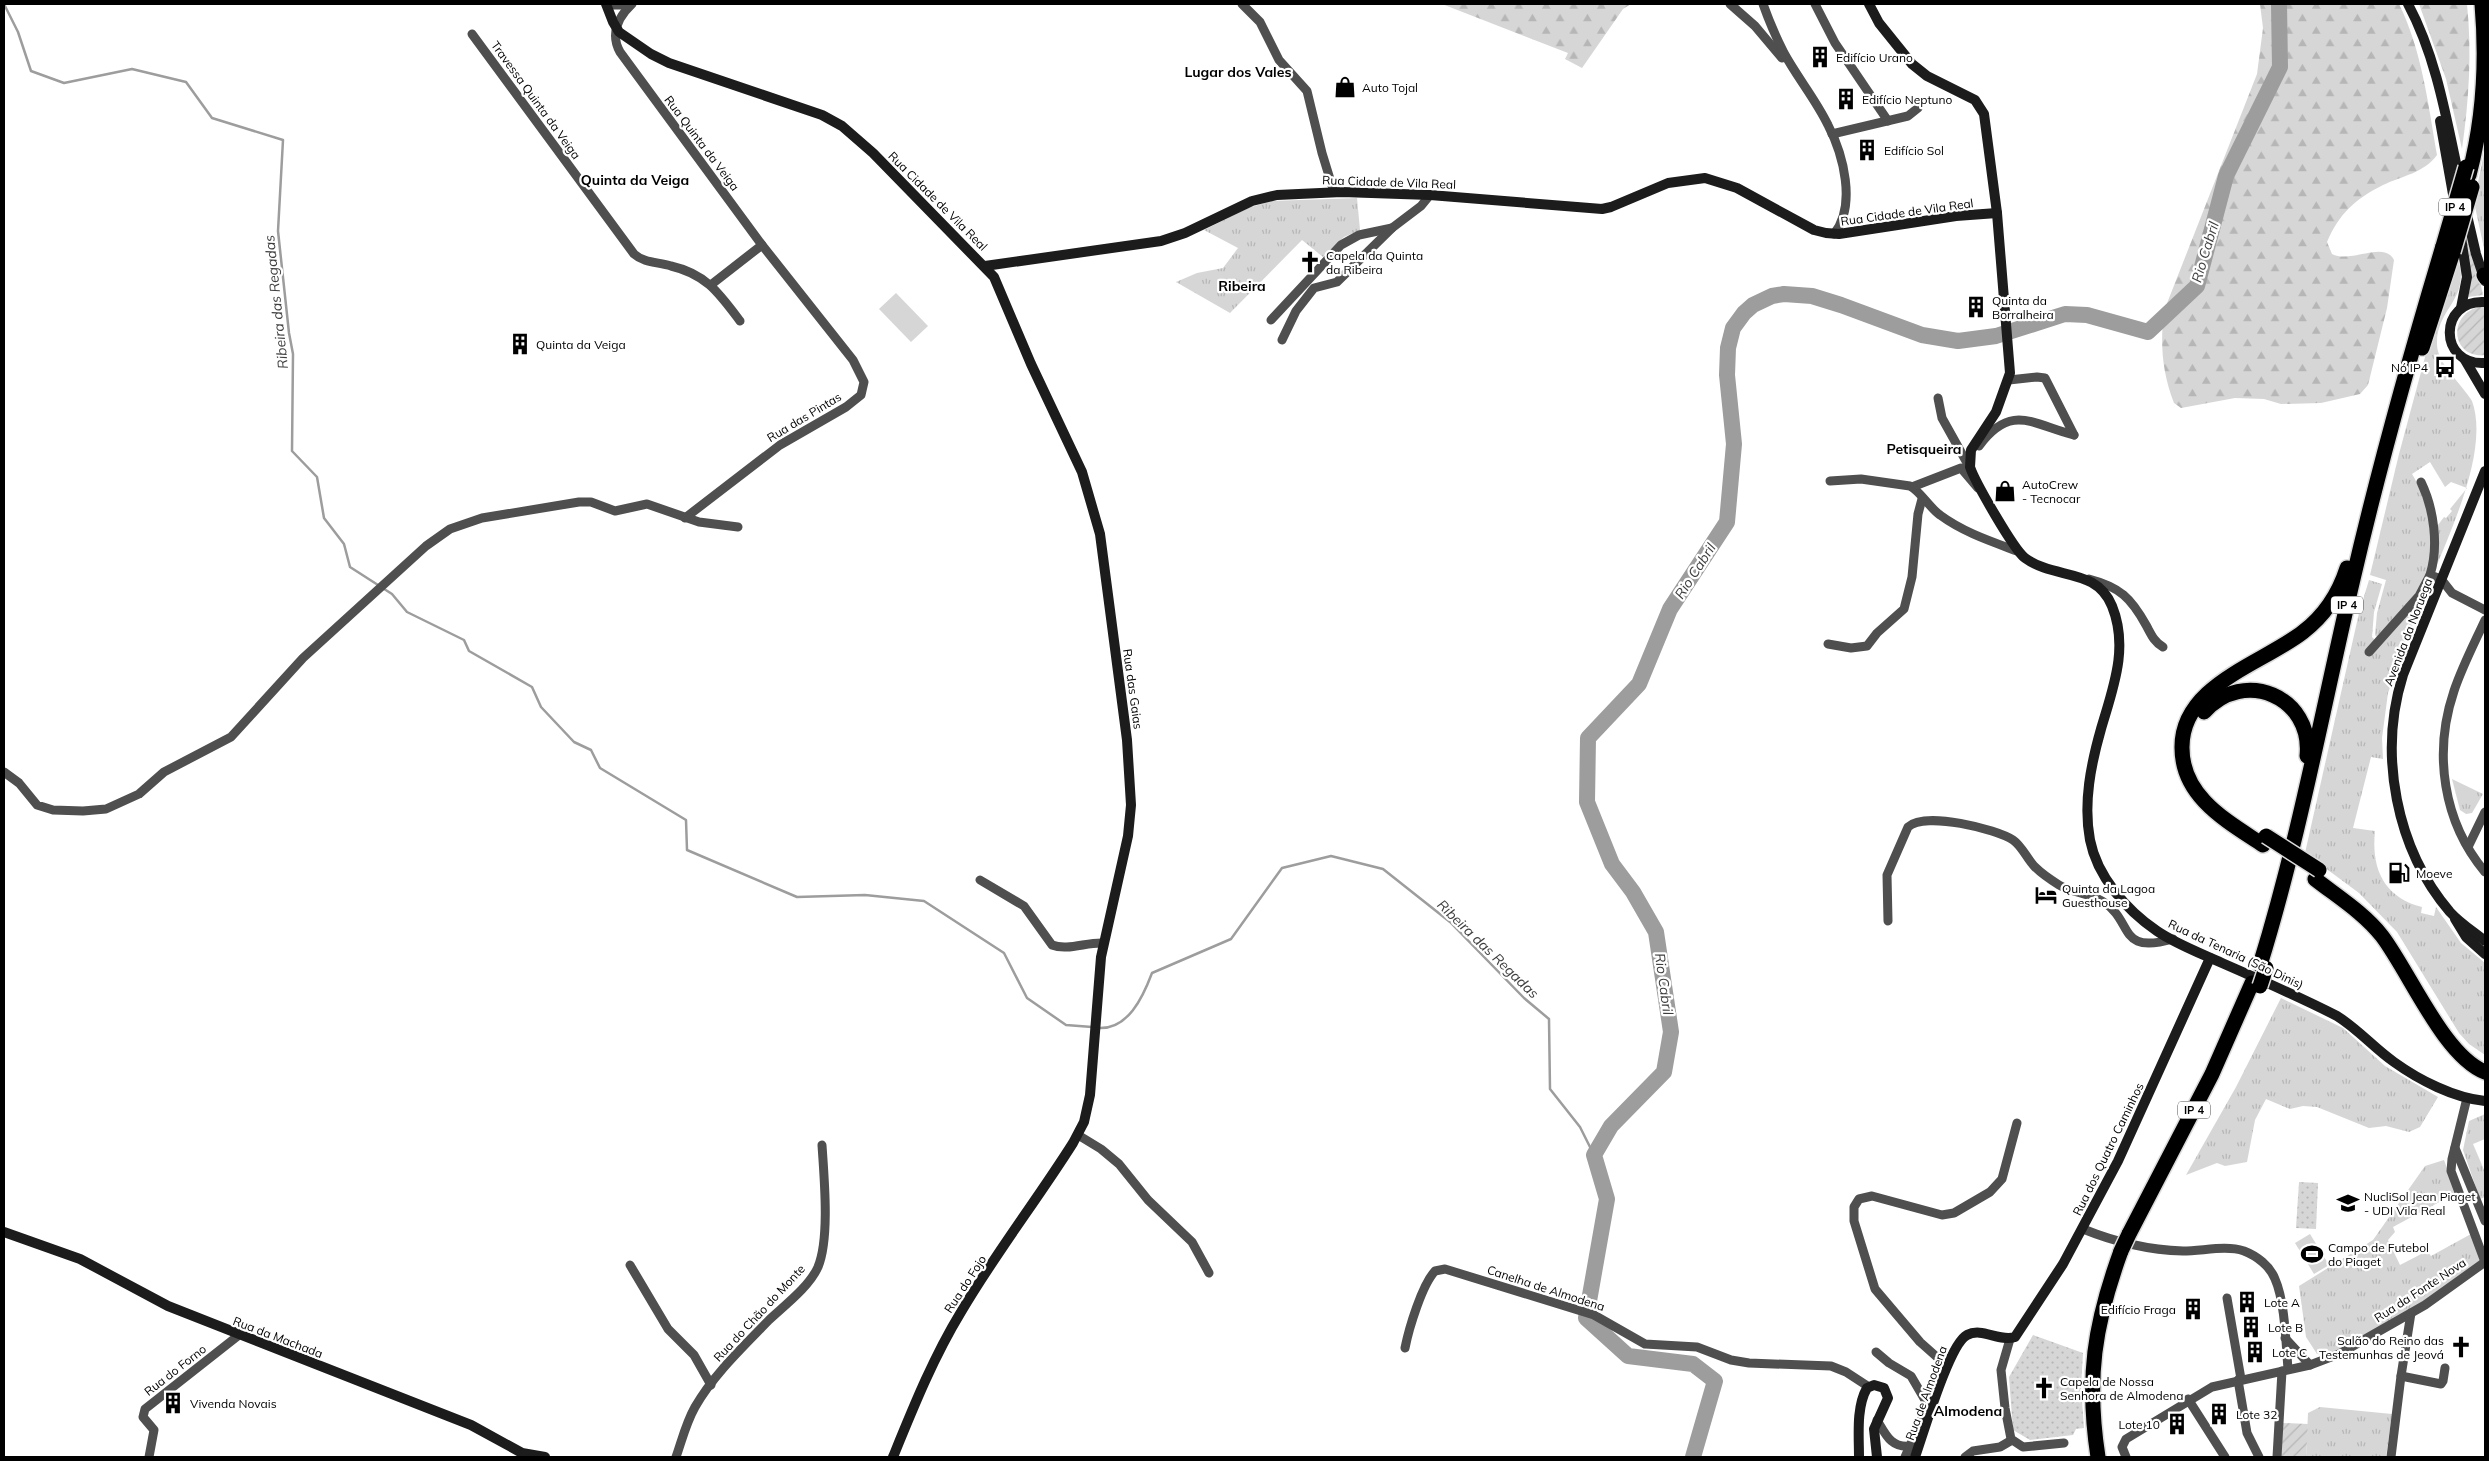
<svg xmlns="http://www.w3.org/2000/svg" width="2489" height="1461" viewBox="0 0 2489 1461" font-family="Mulish,sans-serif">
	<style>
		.grass { fill: url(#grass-tufts) }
		.forest { fill: url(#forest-firs) }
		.park { fill: url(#park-dots) }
		.garden { fill: url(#garden-furrows) }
		.pitch { fill: #d6d6d6 }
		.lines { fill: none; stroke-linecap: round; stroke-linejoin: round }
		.stream { stroke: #9d9d9d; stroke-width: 2.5 }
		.river { stroke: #9d9d9d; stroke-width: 16 }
		.highway-casing { stroke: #dbdbdb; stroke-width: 18 }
		.street { stroke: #4f4f4f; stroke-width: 9 }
		.secondary { stroke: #1c1c1c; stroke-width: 10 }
		.highway { stroke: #000; stroke-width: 15 }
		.highway-bridge-casing { stroke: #dbdbdb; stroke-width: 18; stroke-linecap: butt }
		.highway-bridge { stroke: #000; stroke-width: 15 }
		.labels { text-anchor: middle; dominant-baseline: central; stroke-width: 4.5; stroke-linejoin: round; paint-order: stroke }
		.shield { fill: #fff; stroke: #4c4c4c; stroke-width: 1 }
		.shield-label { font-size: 11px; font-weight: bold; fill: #000 }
		.poi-label { font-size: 12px; fill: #000; stroke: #fff; text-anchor: start }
		.street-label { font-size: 12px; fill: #000; stroke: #fff }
		.neighbourhood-label { font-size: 14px; font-weight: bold; fill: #000; stroke: #fff }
		.water-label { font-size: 14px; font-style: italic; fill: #3e3e3e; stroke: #fff }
	</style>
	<defs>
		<pattern id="grass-tufts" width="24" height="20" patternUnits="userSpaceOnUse" patternTransform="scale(1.25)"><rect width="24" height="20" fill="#d6d6d6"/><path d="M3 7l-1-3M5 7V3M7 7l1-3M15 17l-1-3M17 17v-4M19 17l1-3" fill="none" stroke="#b6b6b6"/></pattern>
		<pattern id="forest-firs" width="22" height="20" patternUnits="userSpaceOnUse" patternTransform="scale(1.25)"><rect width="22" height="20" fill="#d6d6d6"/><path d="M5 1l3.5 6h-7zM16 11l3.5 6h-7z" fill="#b6b6b6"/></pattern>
		<pattern id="park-dots" width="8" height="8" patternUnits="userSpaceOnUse" patternTransform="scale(1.25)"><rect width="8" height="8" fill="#d6d6d6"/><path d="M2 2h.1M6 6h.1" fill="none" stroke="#b6b6b6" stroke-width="1.8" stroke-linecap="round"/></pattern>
		<pattern id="garden-furrows" width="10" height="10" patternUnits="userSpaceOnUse" patternTransform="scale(1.25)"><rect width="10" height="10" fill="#d6d6d6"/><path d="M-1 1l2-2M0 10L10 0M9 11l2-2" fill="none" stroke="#b6b6b6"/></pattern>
	</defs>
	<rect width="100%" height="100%" fill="#fff"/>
	<!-- grass -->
	<g class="grass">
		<polygon points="2485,148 2485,253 2474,202"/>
		<polygon points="1357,198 1360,230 1344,237 1323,257 1302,240 1230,313 1176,282 1197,273 1223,268 1238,248 1204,230 1248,208 1271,201"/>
		<path d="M2458,259C2471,300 2436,308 2437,344C2437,364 2462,384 2472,401C2489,448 2453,525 2435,570V529L2444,517L2446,518L2452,511L2450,509L2467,488L2451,482L2445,487L2430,462L2412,474C2429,502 2439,550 2423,581C2413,602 2393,620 2378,638L2375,635L2377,613L2386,580L2370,575L2399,454L2432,331Z"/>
		<path d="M2369,580L2382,584L2374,612L2372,637L2375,640L2416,605L2420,604L2388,693L2382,738L2383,759L2371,757L2353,828L2375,831C2371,869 2384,897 2422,907L2421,913L2434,916L2436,907L2461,943L2485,963V1055L2469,1044L2459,1033L2397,932L2359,893L2305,853L2359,613Z"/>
		<polygon points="2452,779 2483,794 2472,813 2466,814 2460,810"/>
		<polygon points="2281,998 2343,1028 2385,1066 2438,1097 2420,1127 2409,1132 2386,1126 2369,1128 2317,1107 2303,1106 2290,1109 2266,1099 2255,1120 2247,1162 2225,1166 2217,1163 2186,1175 2236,1087"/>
		<polygon points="2485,1114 2485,1139 2473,1144 2485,1172 2485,1197 2480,1199 2463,1150 2469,1121"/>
		<polygon points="2444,1160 2456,1193 2393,1227 2395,1232 2388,1240 2400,1265 2427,1251 2431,1256 2471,1234 2481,1261 2419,1305 2329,1355 2317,1354 2306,1337 2299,1286 2373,1240 2425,1166"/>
		<polygon points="2320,1407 2392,1414 2386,1457 2306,1457 2308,1413"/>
	</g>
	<!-- forest -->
	<g class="forest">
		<polygon points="1442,4 1631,4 1623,9 1582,68 1565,59 1568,53"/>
		<path d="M2260,4H2399C2422,51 2428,103 2437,155C2424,173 2402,176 2383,185C2355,199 2339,214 2327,242L2332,254C2351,264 2384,240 2394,260L2387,308L2368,385L2360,394L2321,403L2281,404L2264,399L2235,398L2181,408L2174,403C2162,372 2160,344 2164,311L2257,74L2263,28Z"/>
		<path d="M2419,4H2467C2472,53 2469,100 2462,149L2446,79Z"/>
	</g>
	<!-- park -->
	<g class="park">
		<polygon points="2299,1182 2318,1183 2316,1229 2296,1228"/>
		<polygon points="2033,1335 2083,1353 2081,1387 2084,1428 2076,1429 2073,1435 2030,1440 2013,1430 2009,1377"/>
	</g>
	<!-- garden -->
	<g class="garden">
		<path d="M2468,227L2483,295L2468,297C2471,274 2460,248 2468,227Z"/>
		<path d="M2478,307H2485V355C2453,359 2446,317 2478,307Z"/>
		<polygon points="2283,1423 2308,1424 2306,1457 2280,1457"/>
	</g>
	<!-- pitch -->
	<g class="pitch">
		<polygon points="896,293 928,326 911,342 879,309"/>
		<polygon points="2310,1234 2329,1265 2314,1274 2295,1243"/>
	</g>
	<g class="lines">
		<!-- stream -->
		<g class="stream">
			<polyline points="4,4 18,32 31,71 64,83 132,69 186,82 212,118 283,140 278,231 289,333 293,354 292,451 317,477 324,518 344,544 350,567 392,594 407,612 464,640 469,651 532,687 541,707 574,742 591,750 600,768 686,820 687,850 797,897 865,895 924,901 1004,953 1027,998 1066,1025 1092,1027"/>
			<path d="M1098,1028C1128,1030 1143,997 1152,973L1231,939L1282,868L1331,856L1383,869L1450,922L1524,998L1549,1019L1550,1089L1580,1127L1594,1155"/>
		</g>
		<!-- river -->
		<polyline class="river" points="1693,1457 1715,1381 1693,1364 1628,1356 1586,1318 1607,1199 1594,1155 1611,1126 1664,1072 1671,1032 1656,932 1633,892 1612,864 1587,802 1588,738 1639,684 1670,609 1727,522 1734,444 1727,375 1728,348 1733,328 1744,313 1753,305 1772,296 1784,294 1812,296 1841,305 1922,335 1958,341 1996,336 2065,314 2087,315 2148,332 2197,286 2226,176 2280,67 2279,4"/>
		<!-- highway casing -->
		<g class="highway-casing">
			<g id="highway">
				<path d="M2469,175C2484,118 2487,62 2482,4"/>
				<polyline points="2484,275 2485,277"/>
				<polyline points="2422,348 2453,252"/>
				<path d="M2204,712C2244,667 2313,697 2307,756"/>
				<path d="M2263,845C2227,821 2182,797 2182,748C2181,685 2262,664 2303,632C2324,616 2339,593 2347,568"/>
				<path d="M2315,879C2338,897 2364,913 2382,936C2410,973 2444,1056 2485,1072"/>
				<path d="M2260,965C2299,839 2323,707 2353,579C2379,467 2410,356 2443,246"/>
				<polyline points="2129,1234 2212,1074 2252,983"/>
				<path d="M2098,1457C2086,1379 2094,1325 2121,1251"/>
			</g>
		</g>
		<!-- street -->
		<g class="street">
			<path d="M632,4C618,17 610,34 620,52L762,245L853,360L864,382L861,395L846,407L780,445L685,518"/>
			<polyline points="1242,4 1260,22 1279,60 1307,91 1322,153 1334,192"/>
			<polyline points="1730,4 1755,26 1782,58"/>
			<path d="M1763,4C1769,21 1776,37 1784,53C1797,77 1816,100 1828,125C1843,154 1857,205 1834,234"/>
			<polyline points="1815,4 1835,43 1888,121"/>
			<polyline points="607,5 630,5"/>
			<path d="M472,34L634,254C644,263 658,262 671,266C706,274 719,293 740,321"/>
			<polyline points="1832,134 1908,116 1918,108"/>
			<polyline points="712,284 762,245"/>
			<polyline points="1271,320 1341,245 1359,235 1392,228"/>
			<polyline points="1282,340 1296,311 1314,288 1337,282 1392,228 1421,206 1430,195"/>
			<polyline points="2009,380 2037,377 2045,378 2074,435"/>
			<polyline points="1938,398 1942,418 1971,470"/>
			<path d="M1979,446C2011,403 2032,424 2074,435"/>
			<path d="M1830,481L1861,479L1910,486C1920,491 1930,508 1940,515C1963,532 1990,541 2017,551"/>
			<path d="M2421,482C2434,509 2439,546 2430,575L2441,579L2452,593L2485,610"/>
			<polyline points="1912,487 1961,468 1978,488"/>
			<path d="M2089,579C2120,587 2131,598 2146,625C2151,634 2154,642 2163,647"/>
			<path d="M2485,620C2474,644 2462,667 2454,691C2433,753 2443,822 2485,872"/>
			<polyline points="1828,644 1851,648 1867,646 1877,633 1904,609 1912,577 1918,514 1922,499"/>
			<polyline points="2369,652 2419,596 2430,575"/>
			<polyline points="4,772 19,783 37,805 53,810 83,811 106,809 139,794 164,772 231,737 303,658 426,546 450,529 482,518 579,502 591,502 615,511 647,504 699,522 738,527"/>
			<polyline points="2468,847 2485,812"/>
			<path d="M980,880L1024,906L1052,945C1067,951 1087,942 1103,943"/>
			<path d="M1888,921L1887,875L1908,827C1925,811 1996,829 2013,840C2022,846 2027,859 2035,867C2042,874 2051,880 2059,885C2072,893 2089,893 2102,901C2135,921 2116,955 2173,939"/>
			<polyline points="2467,1098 2452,1159 2451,1171 2485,1262"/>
			<polyline points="1078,1135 1101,1149 1119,1164 1148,1200 1192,1242 1209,1273"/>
			<polyline points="2455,1148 2485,1221"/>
			<path d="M2083,1229C2115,1242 2148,1250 2183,1251C2203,1251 2226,1245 2244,1251C2257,1256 2270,1266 2275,1279C2285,1301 2286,1345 2288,1369"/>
			<polyline points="630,1265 668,1329 694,1355 711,1385"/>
			<polyline points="2227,1298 2241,1379"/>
			<polyline points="2285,1338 2310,1365"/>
			<polyline points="2010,1339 2001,1370 2005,1408 2011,1439 2023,1447 2064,1443"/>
			<path d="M1405,1348C1409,1328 1422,1285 1435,1271L1445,1269L1594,1315L1645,1344L1697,1347L1731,1360L1749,1363L1831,1366L1846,1372L1869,1387"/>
			<polyline points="1876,1352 1889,1363 1911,1376 1932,1412"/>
			<polyline points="1947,1366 1920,1342 1875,1289 1854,1221 1854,1207 1859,1199 1872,1196 1942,1215 1954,1213 1990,1192 2002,1179 2017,1123"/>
			<polyline points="2401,1376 2441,1384 2443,1381 2445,1368"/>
			<polyline points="2238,1380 2247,1433 2259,1457"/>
			<polyline points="2188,1399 2225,1457"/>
			<path d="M1877,1420C1886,1435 1891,1448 1910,1446"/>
			<polyline points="149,1457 154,1430 143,1417 145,1409 239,1335"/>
			<path d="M676,1457C682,1440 686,1423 695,1407C714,1374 743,1347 769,1320C785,1305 809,1287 818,1267C830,1238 824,1177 822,1145"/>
			<polyline points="1905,1457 1928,1404"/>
			<polyline points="1965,1457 1973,1451 2000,1447 2012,1440"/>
			<polyline points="2126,1457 2122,1447 2126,1439 2212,1387 2310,1365 2339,1354 2425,1305 2485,1262"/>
			<polyline points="2277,1457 2282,1371"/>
			<polyline points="2391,1457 2401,1376 2411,1313"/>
		</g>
		<!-- secondary -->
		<g class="secondary">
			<path d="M606,4L613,22L619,32L651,54L669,63L822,115L842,126L873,153L994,277L1031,364L1082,472L1100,534L1127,740L1131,805L1128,836L1101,957L1090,1095L1084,1122L1073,1143C1037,1200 995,1254 961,1312C933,1358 913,1408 893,1457"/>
			<path d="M1869,4L1879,23L1912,64L1927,76L1975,100L1984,114L1997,213L2010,373L1996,412L1971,450L1970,467C1975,482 2014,550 2025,558C2055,580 2096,567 2112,606C2129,648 2113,688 2101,729C2091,764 2083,803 2090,840C2097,876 2126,910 2157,931C2176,944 2200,953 2222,963C2261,980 2300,997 2337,1016C2358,1029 2374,1048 2394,1062C2419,1080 2454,1098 2485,1101"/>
			<path d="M2408,4C2437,58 2447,122 2460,182"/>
			<polyline points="2440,121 2454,200"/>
			<polyline points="2466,211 2476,254 2485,281"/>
			<polyline points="2460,231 2467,277 2461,308"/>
			<polyline points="985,266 1161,241 1185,233 1252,201 1277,195 1342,192 1430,195 1602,209 1611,207 1668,183 1705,178 1737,188 1814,230 1826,233 1839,234 1956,216 1997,213"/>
			<path d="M2485,302C2438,299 2438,366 2485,363"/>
			<polyline points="2465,360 2485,394"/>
			<path d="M2485,471L2403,675C2378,754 2396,849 2450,912C2460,923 2474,932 2485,941"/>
			<polyline points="2455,919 2466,937 2485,954"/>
			<polyline points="4,1232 80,1259 168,1306 471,1425 522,1453 545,1457"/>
			<path d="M1859,1457C1859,1436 1856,1407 1867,1388L1874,1385L1884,1388L1888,1398L1874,1429L1877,1457"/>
			<path d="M1915,1457C1923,1435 1949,1344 1967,1335C1982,1327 1999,1342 2015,1337L2063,1264L2118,1161L2210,958"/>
		</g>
		<!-- highway -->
		<use href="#highway" class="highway"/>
		<!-- highway-bridge casing -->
		<g class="highway-bridge-casing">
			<g id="highway-bridge">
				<polyline points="2443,246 2466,167"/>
				<polyline points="2453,252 2472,187"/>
				<polyline points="2266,836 2319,870"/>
				<polyline points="2260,986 2266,968"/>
				<polyline points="2121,1251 2129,1234"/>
			</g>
		</g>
		<!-- highway-bridge -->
		<use href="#highway-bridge" class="highway-bridge"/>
	</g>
	<!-- icons -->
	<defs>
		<g id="building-bare" transform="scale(1.725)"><path d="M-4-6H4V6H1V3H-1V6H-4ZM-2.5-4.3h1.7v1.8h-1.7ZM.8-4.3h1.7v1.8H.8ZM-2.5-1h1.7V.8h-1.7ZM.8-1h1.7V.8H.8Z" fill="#000" stroke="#fff" stroke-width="2.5" paint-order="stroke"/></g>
		<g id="shop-bare" transform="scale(1.725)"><path d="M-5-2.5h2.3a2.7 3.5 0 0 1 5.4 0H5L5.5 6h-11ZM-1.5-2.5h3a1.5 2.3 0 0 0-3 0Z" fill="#000" stroke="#fff" stroke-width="2.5" paint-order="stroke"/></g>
		<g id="church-bare" transform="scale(1.725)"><path d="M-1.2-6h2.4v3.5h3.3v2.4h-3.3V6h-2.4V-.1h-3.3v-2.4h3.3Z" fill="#000" stroke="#fff" stroke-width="2.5" paint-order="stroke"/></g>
		<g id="bus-bare" transform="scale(1.725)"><path d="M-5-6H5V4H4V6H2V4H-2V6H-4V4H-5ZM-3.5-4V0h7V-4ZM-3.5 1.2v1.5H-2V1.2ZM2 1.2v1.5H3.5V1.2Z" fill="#000" stroke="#fff" stroke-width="2.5" paint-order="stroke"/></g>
		<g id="fuel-bare" transform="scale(1.725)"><path d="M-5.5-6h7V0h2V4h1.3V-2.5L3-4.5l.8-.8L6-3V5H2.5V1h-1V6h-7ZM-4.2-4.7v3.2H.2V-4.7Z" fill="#000" stroke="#fff" stroke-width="2.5" paint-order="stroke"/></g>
		<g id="hotel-bare" transform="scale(1.725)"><path d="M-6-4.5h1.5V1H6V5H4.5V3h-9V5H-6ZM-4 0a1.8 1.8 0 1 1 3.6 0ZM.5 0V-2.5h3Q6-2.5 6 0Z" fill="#000" stroke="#fff" stroke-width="2.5" paint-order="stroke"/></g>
		<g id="school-bare" transform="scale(1.725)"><path d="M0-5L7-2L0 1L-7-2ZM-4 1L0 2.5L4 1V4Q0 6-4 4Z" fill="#000" stroke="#fff" stroke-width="2.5" paint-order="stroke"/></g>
		<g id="stadium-bare" transform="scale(1.725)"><path d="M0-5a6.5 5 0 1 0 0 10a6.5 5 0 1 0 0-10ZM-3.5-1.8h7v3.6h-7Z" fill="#000" stroke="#fff" stroke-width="2.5" paint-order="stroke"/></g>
	</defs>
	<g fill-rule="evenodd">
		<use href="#building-bare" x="1820" y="57"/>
		<use href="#shop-bare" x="1345" y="87"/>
		<use href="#building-bare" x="1846" y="99"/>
		<use href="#building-bare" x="1867" y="150"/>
		<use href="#church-bare" x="1310" y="262"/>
		<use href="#building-bare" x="1976" y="307"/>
		<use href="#building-bare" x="520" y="344"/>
		<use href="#bus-bare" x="2445" y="367"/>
		<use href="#shop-bare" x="2005" y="491"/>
		<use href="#fuel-bare" x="2399" y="873"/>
		<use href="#hotel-bare" x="2046" y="895"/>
		<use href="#school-bare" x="2348" y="1203"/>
		<use href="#stadium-bare" x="2312" y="1254"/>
		<use href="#building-bare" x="2247" y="1302"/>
		<use href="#building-bare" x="2193" y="1309"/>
		<use href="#building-bare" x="2251" y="1327"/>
		<use href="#church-bare" x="2461" y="1347"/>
		<use href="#building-bare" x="2255" y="1352"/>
		<use href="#church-bare" x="2044" y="1388"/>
		<use href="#building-bare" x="173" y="1403"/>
		<use href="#building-bare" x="2219" y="1414"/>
		<use href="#building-bare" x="2177" y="1424"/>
	</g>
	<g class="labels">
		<!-- shield labels -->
		<g class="shield">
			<rect x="2439" y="198.5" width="32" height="17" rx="4"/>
			<rect x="2331" y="596.5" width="32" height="17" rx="4"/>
			<rect x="2178" y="1101.5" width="32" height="17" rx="4"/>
		</g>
		<g class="shield-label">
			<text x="2455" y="207">IP 4</text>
			<text x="2347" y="605">IP 4</text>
			<text x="2194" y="1110">IP 4</text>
		</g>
		<!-- poi labels -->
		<g class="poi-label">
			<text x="1836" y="57">Edifício Urano</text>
			<text x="1362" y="87">Auto Tojal</text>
			<text x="1862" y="99">Edifício Neptuno</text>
			<text x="1884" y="150">Edifício Sol</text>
			<text x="1326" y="255">Capela da Quinta<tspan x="1326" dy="14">da Ribeira</tspan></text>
			<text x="1992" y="300">Quinta da<tspan x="1992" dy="14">Borralheira</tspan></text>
			<text x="536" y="344">Quinta da Veiga</text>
			<text x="2428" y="367" text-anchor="end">Nó IP4</text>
			<text x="2022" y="484">AutoCrew<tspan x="2022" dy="14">- Tecnocar</tspan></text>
			<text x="2416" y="873">Moeve</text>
			<text x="2062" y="888">Quinta da Lagoa<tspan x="2062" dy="14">Guesthouse</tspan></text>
			<text x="2364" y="1196">NucliSol Jean Piaget<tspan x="2364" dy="14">- UDI Vila Real</tspan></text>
			<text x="2328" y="1247">Campo de Futebol<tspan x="2328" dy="14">do Piaget</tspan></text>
			<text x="2264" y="1302">Lote A</text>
			<text x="2176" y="1309" text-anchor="end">Edifício Fraga</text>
			<text x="2268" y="1327">Lote B</text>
			<text x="2444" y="1340" text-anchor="end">Salão do Reino das<tspan x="2444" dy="14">Testemunhas de Jeová</tspan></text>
			<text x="2272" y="1352">Lote C</text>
			<text x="2060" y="1381">Capela de Nossa<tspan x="2060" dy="14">Senhora de Almodena</tspan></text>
			<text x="190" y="1403">Vivenda Novais</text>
			<text x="2236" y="1414">Lote 32</text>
			<text x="2160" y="1424" text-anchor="end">Lote 10</text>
		</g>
		<!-- street labels -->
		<g class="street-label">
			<text transform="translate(536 100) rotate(54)">Travessa Quinta da Veiga</text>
			<text transform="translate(702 143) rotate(53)">Rua Quinta da Veiga</text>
			<text transform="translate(1389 182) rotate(2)">Rua Cidade de Vila Real</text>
			<text transform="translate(938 201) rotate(45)">Rua Cidade de Vila Real</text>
			<text transform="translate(1907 212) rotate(-8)">Rua Cidade de Vila Real</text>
			<text transform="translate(804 417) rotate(-31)">Rua das Pintas</text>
			<text transform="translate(2408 632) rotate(-69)">Avenida da Noruega</text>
			<text transform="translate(1133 689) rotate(82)">Rua das Gaias</text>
			<text transform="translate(2236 954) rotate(25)">Rua da Tenaria (São Dinis)</text>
			<text transform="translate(2108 1149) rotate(-64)">Rua dos Quatro Caminhos</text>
			<text transform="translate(965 1284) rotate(-57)">Rua do Fojo</text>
			<text transform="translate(1546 1288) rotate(18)">Canelha de Almodena</text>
			<text transform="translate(2420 1290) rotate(-33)">Rua da Fonte Nova</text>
			<text transform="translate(759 1313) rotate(-47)">Rua do Chão do Monte</text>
			<text transform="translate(278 1337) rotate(21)">Rua da Machada</text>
			<text transform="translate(175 1370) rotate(-38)">Rua do Forno</text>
			<text transform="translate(1926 1393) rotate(-70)">Rua de Almodena</text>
		</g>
		<!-- neighbourhood labels -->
		<g class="neighbourhood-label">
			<text x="1238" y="72">Lugar dos Vales</text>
			<text x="635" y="180">Quinta da Veiga</text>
			<text x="1242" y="286">Ribeira</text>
			<text x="1924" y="449">Petisqueira</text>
			<text x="1968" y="1411">Almodena</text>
		</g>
		<!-- water labels -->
		<g class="water-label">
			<text transform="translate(2205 252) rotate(-73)">Rio Cabril</text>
			<text transform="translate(276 302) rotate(-96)">Ribeira das Regadas</text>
			<text transform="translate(1695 571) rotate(-57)">Rio Cabril</text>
			<text transform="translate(1488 949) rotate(44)">Ribeira das Regadas</text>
			<text transform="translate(1664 984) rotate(82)">Rio Cabril</text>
		</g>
	</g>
	<!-- border -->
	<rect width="2489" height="1461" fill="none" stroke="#000000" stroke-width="10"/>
</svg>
